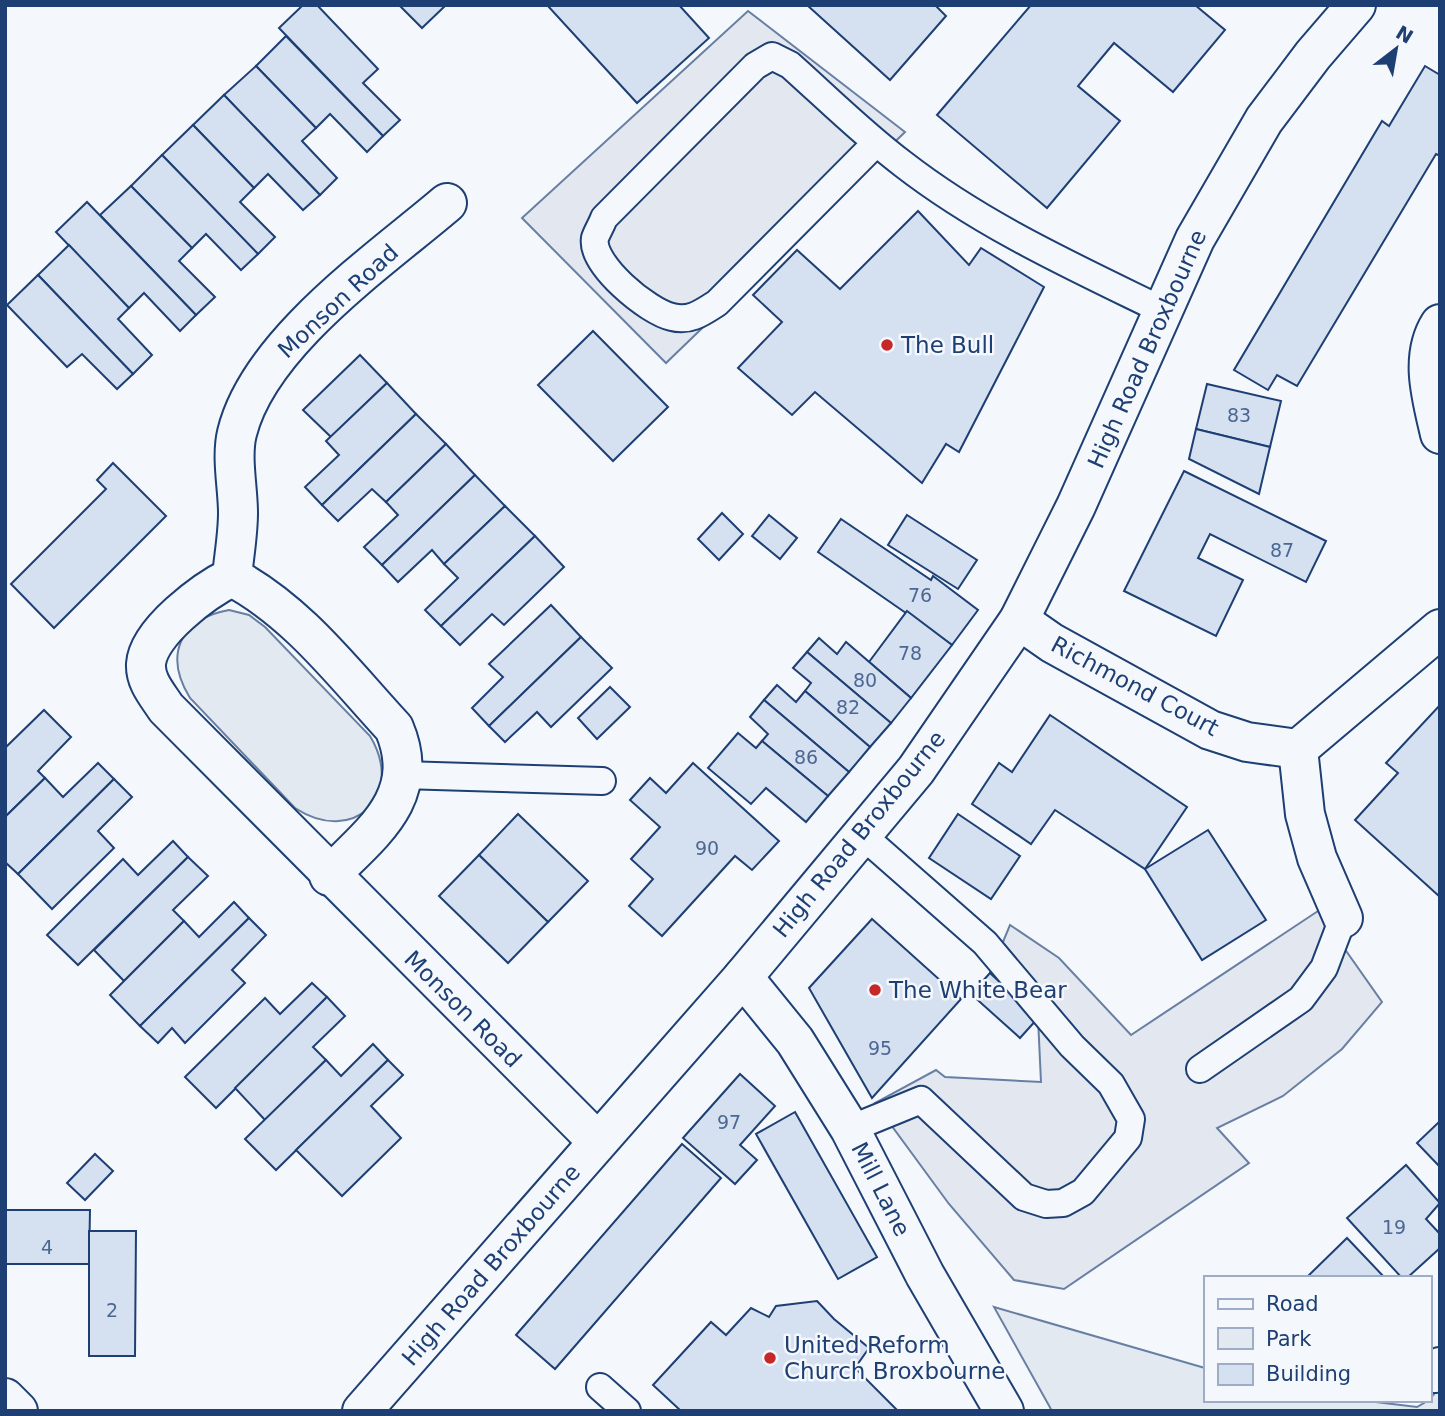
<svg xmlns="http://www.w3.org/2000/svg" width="1445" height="1416" viewBox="0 0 1445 1416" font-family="'DejaVu Sans',sans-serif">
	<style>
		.green { fill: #e3e9f0; stroke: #687fa3; stroke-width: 2 }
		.parking { fill: #e3e8f0; stroke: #687fa3; stroke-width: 2 }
		.building { fill: #d5e0f0; stroke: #1d3f73; stroke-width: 2 }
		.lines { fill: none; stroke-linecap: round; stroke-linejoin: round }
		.service-casing { stroke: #1d3f73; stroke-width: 30 }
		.minor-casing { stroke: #1d3f73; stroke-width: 42 }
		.primary-casing { stroke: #1d3f73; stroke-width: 42 }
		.service { stroke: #f4f7fb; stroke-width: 26 }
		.minor { stroke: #f4f7fb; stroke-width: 38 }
		.primary { stroke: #f4f7fb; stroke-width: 38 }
		.poi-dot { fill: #c62828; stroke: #f4f7fb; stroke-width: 2.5 }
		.labels { text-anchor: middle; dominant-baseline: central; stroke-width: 5; stroke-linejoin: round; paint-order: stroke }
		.number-label { font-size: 19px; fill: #4b6792 }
		.street-label { font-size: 23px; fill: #1d3f73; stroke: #f4f7fb }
		.poi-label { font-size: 23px; fill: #1d3f73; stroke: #f4f7fb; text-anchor: start }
	</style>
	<rect width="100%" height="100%" fill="#f4f7fb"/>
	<!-- green -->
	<g class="green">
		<path d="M229,610L249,615L265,627L370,736C406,796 353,846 295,808L190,698C164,656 179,619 229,610Z"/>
		<polygon points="994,1307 1205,1368 1205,1400 1359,1400 1417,1407 1429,1400 1440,1387 1440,1411 1052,1411"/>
	</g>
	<!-- parking -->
	<g class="parking">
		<polygon points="748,11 905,132 666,363 522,218"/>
		<polygon points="1318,911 1382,1002 1342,1049 1283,1096 1217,1128 1249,1163 1064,1289 1014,1280 949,1204 875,1103 936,1070 945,1077 1041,1082 1038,1018 990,973 1010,925 1059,958 1131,1035"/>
	</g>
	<!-- building -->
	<g class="building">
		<polygon points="303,5 317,5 378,69 363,83 400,120 383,136 279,28"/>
		<polygon points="399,5 446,5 422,28"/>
		<polygon points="547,5 679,5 709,38 637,103"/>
		<polygon points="807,5 935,5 946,16 890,80"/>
		<polygon points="1031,5 1195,5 1225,30 1173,92 1114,43 1078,86 1120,121 1047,208 937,115"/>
		<polygon points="286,36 383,136 367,152 330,114 316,128 256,66"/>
		<polygon points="256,66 316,128 302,141 337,178 320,195 224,95"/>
		<polygon points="1425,66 1440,75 1440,156 1436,154 1297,386 1277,375 1268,390 1234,370 1382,121 1389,126"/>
		<polygon points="224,95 320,195 303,210 268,174 254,188 193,125"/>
		<polygon points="193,125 254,188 240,202 275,237 258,254 162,155"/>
		<polygon points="162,155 258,254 241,270 206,234 192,248 131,186"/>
		<polygon points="131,186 192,248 179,261 215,297 196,315 100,215"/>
		<polygon points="87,202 196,315 180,331 144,293 129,308 56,232"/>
		<polygon points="918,211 969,265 981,248 1044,287 959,452 946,444 922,483 815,392 792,415 738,368 782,322 753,295 797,250 840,289"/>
		<polygon points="69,245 129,308 118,319 152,355 133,374 38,275"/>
		<polygon points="38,275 133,374 117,389 82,354 67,367 7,305"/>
		<polygon points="593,331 668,407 613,461 538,385"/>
		<polygon points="360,355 387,383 331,437 303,410"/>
		<polygon points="387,383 416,414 322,505 305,487 339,455 326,441"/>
		<polygon points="1207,384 1281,401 1270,447 1196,429"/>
		<polygon points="416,414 446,444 386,502 372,489 338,521 322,505"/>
		<polygon points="1196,429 1270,447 1259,494 1189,459"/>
		<polygon points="446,444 475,475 382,565 364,547 398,515 386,502"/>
		<polygon points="113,463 166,516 54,628 11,584 106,489 97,480"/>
		<polygon points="1184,471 1326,541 1306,582 1210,534 1198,558 1243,580 1216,636 1124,591"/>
		<polygon points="475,475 505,506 444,564 432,550 398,582 382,565"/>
		<polygon points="505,506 535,536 441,626 425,610 458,578 444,564"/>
		<polygon points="722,513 743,534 719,560 698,539"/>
		<polygon points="769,515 797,538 780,559 752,536"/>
		<polygon points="907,515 977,560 958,589 888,545"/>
		<polygon points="841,519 931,580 933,576 978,610 952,645 818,552"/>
		<polygon points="535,536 564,567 504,625 492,614 460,645 441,626"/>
		<polygon points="551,605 581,637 489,726 472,708 503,677 489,664"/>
		<polygon points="907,611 952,645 911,698 869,662"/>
		<polygon points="581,637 612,668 551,727 537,712 505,742 489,726"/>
		<polygon points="819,638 837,654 846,642 911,698 891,723 807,652"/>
		<polygon points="807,652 891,723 870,747 805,691 811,683 793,668"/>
		<polygon points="777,685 796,702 805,691 870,747 849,772 764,700"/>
		<polygon points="610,687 630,707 597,739 578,718"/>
		<polygon points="764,700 849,772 828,796 762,741 768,734 750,717"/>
		<polygon points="1440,705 1440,897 1355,820 1398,773 1386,763"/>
		<polygon points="44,710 71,737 38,771 45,778 5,817 5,748"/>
		<polygon points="1050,715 1187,807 1145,869 1055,810 1031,844 972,804 999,763 1012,772"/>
		<polygon points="738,733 756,748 762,741 828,796 806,822 766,788 751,804 708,768"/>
		<polygon points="98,763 114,779 18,874 5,862 5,817 45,778 63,797"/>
		<polygon points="693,763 779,841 752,870 735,856 662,936 629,906 653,879 631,859 660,827 630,800 650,778 666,793"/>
		<polygon points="114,779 132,797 98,831 114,848 52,909 18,874"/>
		<polygon points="518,814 588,881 548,922 479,855"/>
		<polygon points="958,814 1020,856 991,899 929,858"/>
		<polygon points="1208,830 1266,920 1202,960 1145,869"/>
		<polygon points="173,841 188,857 78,965 47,935 123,859 138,875"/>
		<polygon points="479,855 548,922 508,963 439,896"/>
		<polygon points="188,857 208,876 173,910 184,921 124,981 94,950"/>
		<polygon points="234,902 249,918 140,1026 110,995 184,921 199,937"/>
		<polygon points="249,918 266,935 232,970 245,983 185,1043 172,1028 158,1043 140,1026"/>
		<polygon points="872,919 961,999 872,1098 809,988"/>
		<polygon points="990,973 1038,1018 1020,1038 971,994"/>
		<polygon points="312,983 327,997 216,1108 185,1077 265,998 280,1014"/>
		<polygon points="327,997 345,1016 313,1047 326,1060 265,1120 235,1088"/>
		<polygon points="373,1044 388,1060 276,1170 245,1139 326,1060 341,1076"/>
		<polygon points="388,1060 403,1075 371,1106 401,1138 342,1196 296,1150"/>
		<polygon points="740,1074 775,1106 740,1145 757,1160 735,1184 683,1138"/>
		<polygon points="795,1112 877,1257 838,1279 756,1134"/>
		<polygon points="1440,1121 1440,1167 1417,1143"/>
		<polygon points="682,1144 721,1178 555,1369 516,1335"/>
		<polygon points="95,1154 113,1171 85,1200 67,1183"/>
		<polygon points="1406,1165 1440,1203 1426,1219 1440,1234 1440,1248 1407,1278 1402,1278 1347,1218"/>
		<polygon points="5,1210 90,1210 89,1264 5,1264"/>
		<polygon points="89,1231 136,1231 135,1356 89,1356"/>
		<polygon points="1347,1238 1385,1278 1306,1278"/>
		<polygon points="817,1301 834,1319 869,1348 855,1368 898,1411 681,1411 653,1385 711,1322 726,1335 751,1308 769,1317 776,1306"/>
	</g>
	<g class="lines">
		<!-- service casing -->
		<g class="service-casing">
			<g id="service">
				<path d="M876,143L717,303C703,312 690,322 672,317C648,312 590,264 595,238C597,232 602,224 604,218L755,66L772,56L790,65C827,98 863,134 903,164C983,226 1074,267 1164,311"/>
				<polyline points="402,775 602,781"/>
				<polyline points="1200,1069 1301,999 1324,968 1343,918"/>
				<polyline points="850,1129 921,1100 1024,1197 1046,1204 1063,1203 1083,1192 1128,1138 1131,1119 1111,1084 1072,1046 985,943 862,835"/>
				<polyline points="600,1387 627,1411"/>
			</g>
		</g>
		<!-- minor casing -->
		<g class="minor-casing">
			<g id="minor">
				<path d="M447,203C379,261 259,343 237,433C231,457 238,488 238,513C238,534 234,556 232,577C205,590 148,632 146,664C145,681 157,694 166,708L597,1141"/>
				<path d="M1440,324C1419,357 1432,399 1440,434"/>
				<path d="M232,577C298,612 344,674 394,728C423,796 373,832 329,876"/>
				<polyline points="1019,620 1052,643 1210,730 1247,742 1298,749 1440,629"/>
				<polyline points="1298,749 1305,814 1317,858 1343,918"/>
				<polyline points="743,977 795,1041 850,1129 925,1275 1004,1411"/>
				<polyline points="1435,1373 1440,1367"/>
				<polyline points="5,1398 18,1411"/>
			</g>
		</g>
		<!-- primary casing -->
		<g class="primary-casing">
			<polyline id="primary" points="362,1411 743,977 916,770 1019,620 1076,506 1195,239 1264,120 1313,55 1356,5"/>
		</g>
		<!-- service -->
		<use href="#service" class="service"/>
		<!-- minor -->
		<use href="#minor" class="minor"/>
		<!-- primary -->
		<use href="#primary" class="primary"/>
	</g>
	<!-- markers -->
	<g class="poi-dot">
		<circle cx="887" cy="345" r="7"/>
		<circle cx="875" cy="990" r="7"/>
		<circle cx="770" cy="1358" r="7"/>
	</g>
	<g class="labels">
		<!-- number labels -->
		<g class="number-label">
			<text x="1239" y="415">83</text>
			<text x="1282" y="550">87</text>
			<text x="920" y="595">76</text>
			<text x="910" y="653">78</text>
			<text x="865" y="680">80</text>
			<text x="848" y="707">82</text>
			<text x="806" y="757">86</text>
			<text x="707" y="848">90</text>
			<text x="880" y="1048">95</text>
			<text x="729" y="1122">97</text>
			<text x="1394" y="1227">19</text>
			<text x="47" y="1247">4</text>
			<text x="112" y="1310">2</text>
		</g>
		<!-- street labels -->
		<g class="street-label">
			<text transform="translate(338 301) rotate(-43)">Monson Road</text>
			<text transform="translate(1147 349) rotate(-66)">High Road Broxbourne</text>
			<text transform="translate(1135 686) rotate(28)">Richmond Court</text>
			<text transform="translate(859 834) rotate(-51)">High Road Broxbourne</text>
			<text transform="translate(463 1009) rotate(45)">Monson Road</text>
			<text transform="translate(881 1189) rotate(63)">Mill Lane</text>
			<text transform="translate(491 1265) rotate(-49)">High Road Broxbourne</text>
		</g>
		<!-- poi labels -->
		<g class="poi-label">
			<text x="901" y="345">The Bull</text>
			<text x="889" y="990">The White Bear</text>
			<text x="784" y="1345">United Reform<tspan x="784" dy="26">Church Broxbourne</tspan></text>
		</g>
	</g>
	<!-- border -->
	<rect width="1445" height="1416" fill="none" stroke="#1d3f73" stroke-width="14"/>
	<!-- legend -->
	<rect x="1204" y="1276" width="228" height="126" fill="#f4f7fb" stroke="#9eadc5" stroke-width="2"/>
	<rect x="1218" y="1299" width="35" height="10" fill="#f4f7fb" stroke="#9eadc5" stroke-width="2"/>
	<text x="1266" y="1311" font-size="21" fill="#1d3f73">Road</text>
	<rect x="1218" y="1328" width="35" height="21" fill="#e3e9f0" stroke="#9eadc5" stroke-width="2"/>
	<text x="1266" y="1346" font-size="21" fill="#1d3f73">Park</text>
	<rect x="1218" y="1364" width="35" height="21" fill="#d5e0f0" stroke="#9eadc5" stroke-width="2"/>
	<text x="1266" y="1381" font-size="21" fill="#1d3f73">Building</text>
	<!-- north arrow -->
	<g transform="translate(1396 49) rotate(31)" stroke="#f4f7fb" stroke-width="5" paint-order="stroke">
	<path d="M0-5L12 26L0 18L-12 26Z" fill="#1d3f73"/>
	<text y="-10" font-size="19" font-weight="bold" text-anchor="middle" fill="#1d3f73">N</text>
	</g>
</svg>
